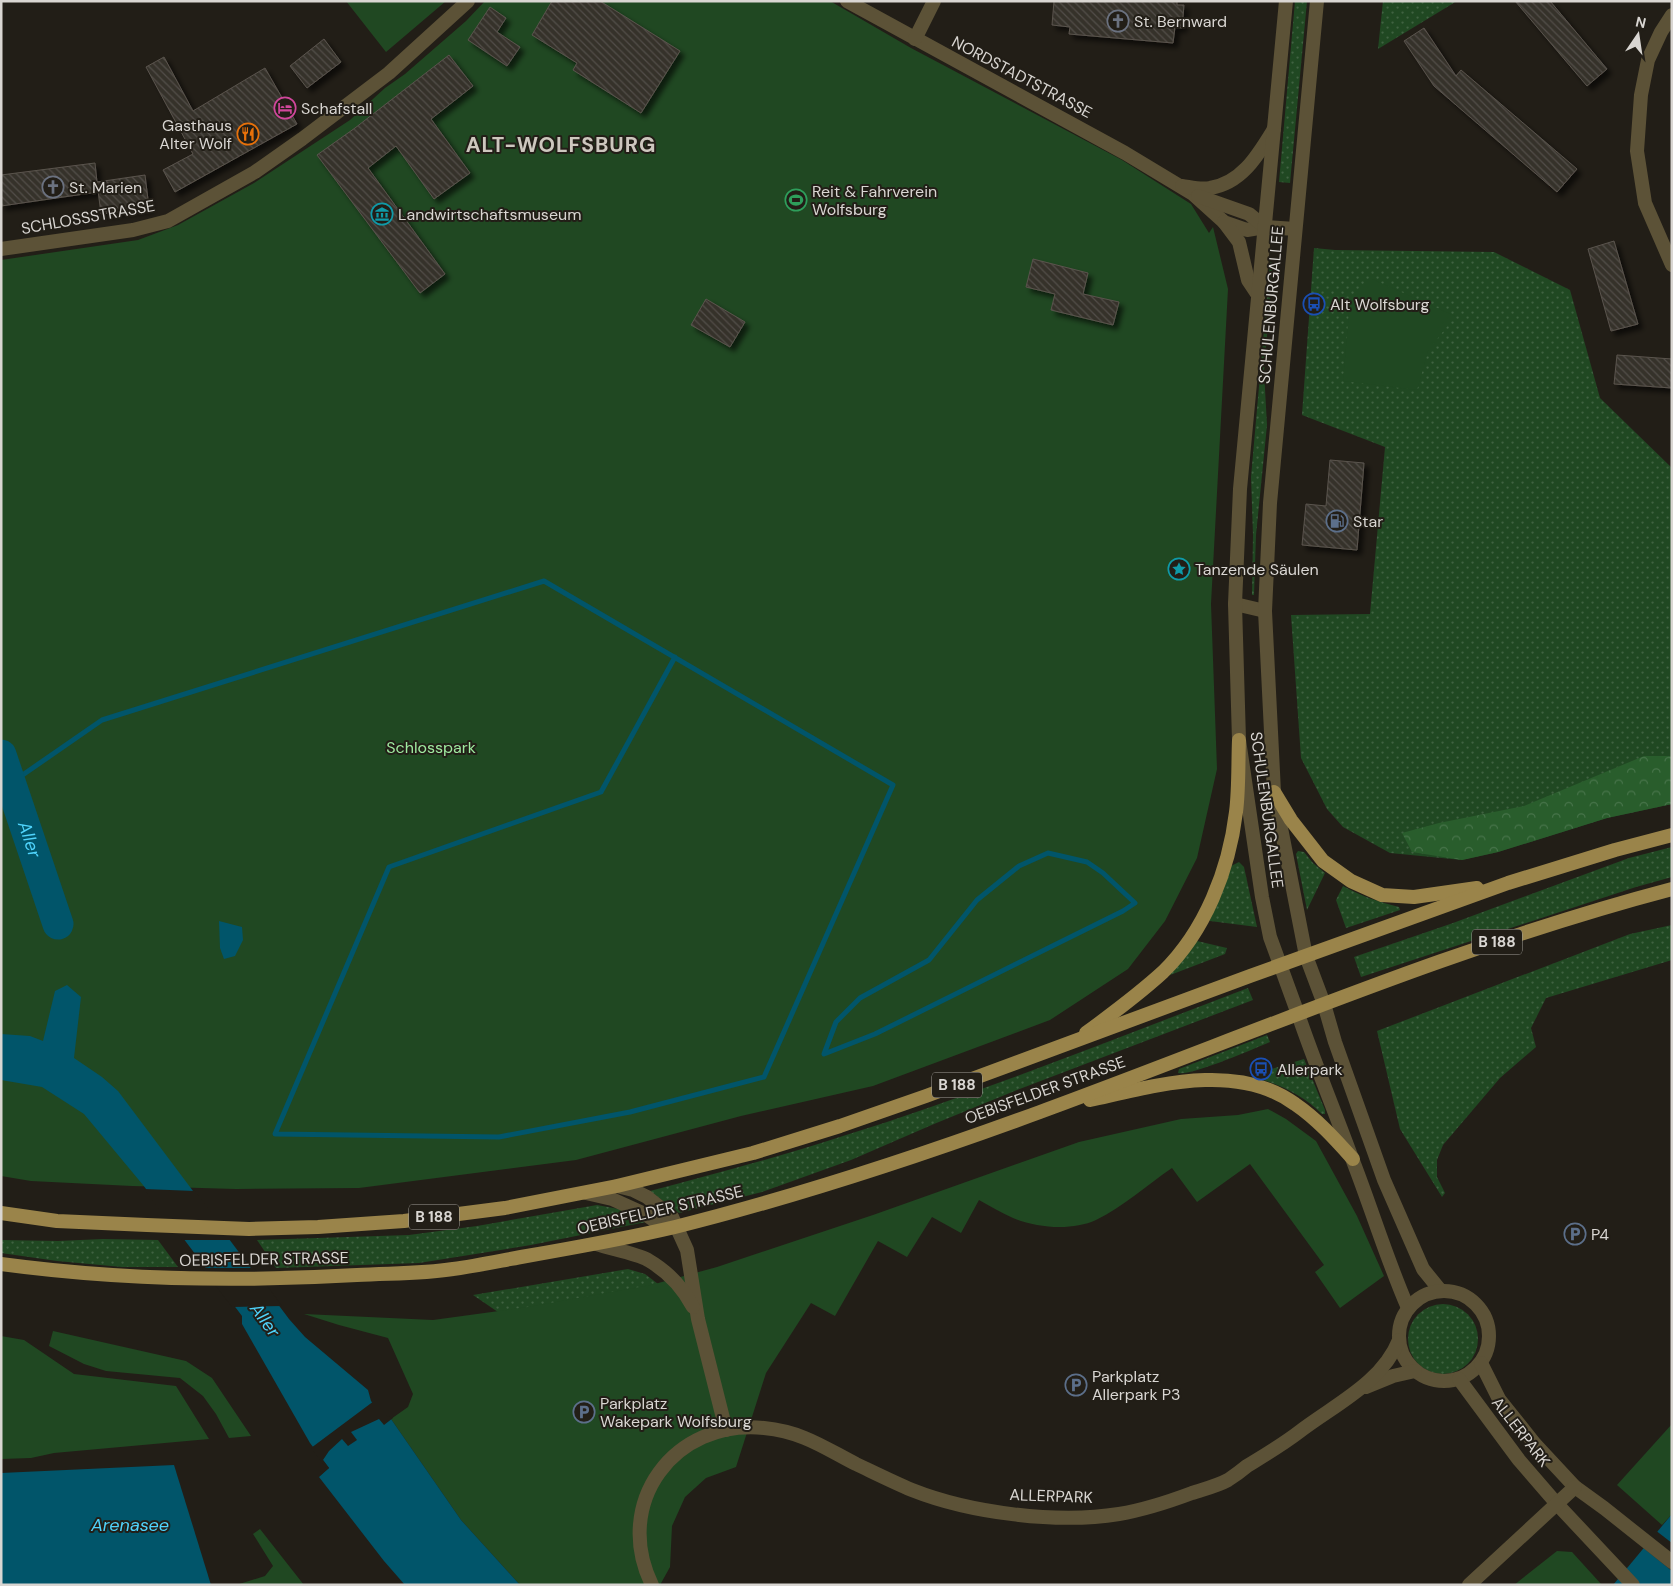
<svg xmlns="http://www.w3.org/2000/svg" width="1673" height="1586" viewBox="0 0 1673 1586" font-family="'DM Sans',sans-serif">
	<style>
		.grass { fill: url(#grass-dots) }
		.forest { fill: url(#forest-crowns) }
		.park { fill: #204822 }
		.water { fill: #01556a }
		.pier { fill: #221e17 }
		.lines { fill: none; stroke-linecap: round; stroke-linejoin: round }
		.stream { stroke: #01556a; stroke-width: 5 }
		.river { stroke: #01556a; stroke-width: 31 }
		.building { fill: url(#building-back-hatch); stroke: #5a544d; filter: url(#shadow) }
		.minor { stroke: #5c5237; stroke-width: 14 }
		.tertiary { stroke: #5c5237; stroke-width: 14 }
		.primary { stroke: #9a844a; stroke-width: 14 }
		.labels { text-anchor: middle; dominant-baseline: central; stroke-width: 4; stroke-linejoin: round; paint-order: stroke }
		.shield { fill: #221e17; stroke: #a29f9a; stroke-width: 1 }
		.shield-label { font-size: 15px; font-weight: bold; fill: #d9d6d2 }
		.poi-label { font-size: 16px; fill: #d9d6d2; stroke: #221e17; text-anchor: start }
		.street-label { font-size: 16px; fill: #d9d6d2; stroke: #221e17 }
		.park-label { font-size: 16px; fill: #9feaa0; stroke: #221e17 }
		.water-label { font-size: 18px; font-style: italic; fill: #4fd3fb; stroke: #221e17 }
		.district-label { font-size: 21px; font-weight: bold; letter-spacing: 1px; fill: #cdc7be; stroke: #221e17 }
	</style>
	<defs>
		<pattern id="grass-dots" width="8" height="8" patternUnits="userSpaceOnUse" patternTransform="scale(1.25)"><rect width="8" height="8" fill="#204822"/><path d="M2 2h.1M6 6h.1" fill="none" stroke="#406241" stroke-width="1.8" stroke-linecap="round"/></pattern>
		<pattern id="forest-crowns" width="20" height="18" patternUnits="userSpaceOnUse" patternTransform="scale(1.25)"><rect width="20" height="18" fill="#295d2c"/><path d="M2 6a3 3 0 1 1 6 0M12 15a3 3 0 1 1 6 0" fill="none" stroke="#47744a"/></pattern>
		<pattern id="building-back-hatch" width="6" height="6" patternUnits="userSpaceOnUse" patternTransform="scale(1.25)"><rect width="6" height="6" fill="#36312a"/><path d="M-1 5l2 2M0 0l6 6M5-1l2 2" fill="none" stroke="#524e48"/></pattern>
		<filter id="shadow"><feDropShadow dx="4.5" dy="4.5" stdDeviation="2.5" flood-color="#0009"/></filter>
	</defs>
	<rect width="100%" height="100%" fill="#221e17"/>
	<!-- grass -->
	<g class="grass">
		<polygon points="1295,1 1307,1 1290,183 1279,182"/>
		<polygon points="1383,1 1457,1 1378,49"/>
		<polygon points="1314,248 1335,250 1494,252 1570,290 1600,398 1672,468 1672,804 1607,818 1498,852 1462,860 1390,853 1343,827 1327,809 1301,758 1291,615 1370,614 1385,447 1302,415"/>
		<polygon points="1270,262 1273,263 1264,371 1267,425 1256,535 1254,595 1252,595 1253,535 1251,477"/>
		<polygon points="1672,847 1672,877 1636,887 1361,977 1354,957 1453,923 1629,858"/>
		<polygon points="1298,851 1304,852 1313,863 1325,873 1307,910 1296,854"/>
		<polygon points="1239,862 1244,867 1257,927 1210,921 1209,920 1231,866"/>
		<path d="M1343,886C1361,896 1379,902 1399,907L1400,910L1346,928L1336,900Z"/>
		<polygon points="1672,925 1672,960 1546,998 1531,1028 1536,1047 1500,1078 1443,1145 1437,1160 1437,1177 1445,1193 1442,1197 1400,1129 1377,1031 1630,934"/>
		<polygon points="1197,941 1227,948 1225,954 1165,977"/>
		<path d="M1248,988L1253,1000L1017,1090L934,1124L851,1160L762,1192L679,1213L650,1191C714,1174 779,1157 843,1136C980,1093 1114,1039 1248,988Z"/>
		<path d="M1267,1035L1270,1042C1253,1049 1192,1076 1178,1073L1179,1069Z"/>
		<path d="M1304,1059L1325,1110V1114H1322C1303,1095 1279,1084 1253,1077L1259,1073Z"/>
		<polygon points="597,1205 624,1210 646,1222 531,1245 419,1263 276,1268 257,1240 409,1235 477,1226"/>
		<polygon points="103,1239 158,1240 178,1267 122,1267 57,1261 1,1253 1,1240 58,1241"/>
		<polygon points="628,1269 645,1274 662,1287 539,1340 473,1295"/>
		<circle cx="1443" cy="1339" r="35"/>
	</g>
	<!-- forest -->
	<polygon class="forest" points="1644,756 1672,756 1672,804 1607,818 1498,852 1462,860 1412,852 1402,833 1439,823 1524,806"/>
	<!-- park -->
	<g class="park">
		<polygon points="346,1 446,1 386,52"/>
		<polygon points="485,1 830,1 911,48 1122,160 1191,204 1209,233 1213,227 1228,289 1211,604 1217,769 1197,858 1165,921 1128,969 1050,1020 873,1086 741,1116 576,1160 359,1188 236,1189 132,1186 31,1181 1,1176 1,260 138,240 178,225 254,183 350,120 385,88 405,74 466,21"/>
		<polygon points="1372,279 1455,316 1428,351 1417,390 1343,381 1350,301"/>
		<path d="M1268,1109L1286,1119L1316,1141L1357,1216L1384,1276L1340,1308L1315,1272L1324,1265L1250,1164L1197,1202L1172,1168C1147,1185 1123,1207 1096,1220C1072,1231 1037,1228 1013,1218C1002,1213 990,1206 979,1200L961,1233L932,1217L907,1257L878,1241L835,1316L811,1303L766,1373L736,1467L706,1478L685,1497L672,1526L670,1567L660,1585H520L461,1520L391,1419L408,1407L413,1394L388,1338L339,1325L304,1314L433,1320L528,1307L651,1285L717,1267L873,1215L1079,1142L1181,1119L1238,1115Z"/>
		<polygon points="53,1331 186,1361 212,1378 251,1436 229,1438 216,1414 203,1396 180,1378 106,1371 84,1364 49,1346"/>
		<polygon points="1,1336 24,1340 74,1374 176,1386 209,1439 54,1453 31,1458 1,1459"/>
		<polygon points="1672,1424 1672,1514 1662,1525 1617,1485"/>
		<polygon points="260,1529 304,1585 236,1585 265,1576 273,1566 253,1534"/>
		<polygon points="1557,1551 1572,1552 1602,1585 1514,1585"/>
	</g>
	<!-- water -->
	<g class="water">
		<polygon points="219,921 242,927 243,940 235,956 224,959 220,948"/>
		<polygon points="67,985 81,997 74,1058 102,1077 118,1091 289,1319 305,1337 368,1390 371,1401 385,1419 391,1419 461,1520 520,1585 405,1585 384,1561 319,1477 329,1468 310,1443 242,1324 242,1316 143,1185 84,1114 42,1087 1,1080 1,1034 30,1036 43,1041 55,991"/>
		<polygon points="174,1465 211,1585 1,1585 1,1473"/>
		<polygon points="1672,1514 1672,1585 1613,1585"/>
	</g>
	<!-- pier -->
	<g class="pier">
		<polygon points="144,1189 195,1191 232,1240 182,1240"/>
		<polygon points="202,1268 254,1268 282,1306 232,1307"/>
		<polygon points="374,1401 387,1416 393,1418 384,1425 379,1419 351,1432 357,1440 348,1446 342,1439 329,1451 323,1460 329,1468 317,1478 317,1475 326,1468 311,1448"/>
		<polygon points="1655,1530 1672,1543 1672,1571 1641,1546"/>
	</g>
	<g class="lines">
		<!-- stream -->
		<g class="stream">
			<polyline points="11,783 102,720 544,581 893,785 764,1077 630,1112 499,1137 275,1134 389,867 601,792 675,657"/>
			<polygon points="1048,853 1087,862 1103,873 1135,903 1123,911 875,1034 824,1054 836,1022 860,998 929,960 977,900 1019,866"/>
		</g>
		<!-- river -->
		<path class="river" id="s1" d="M1,755L58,924"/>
	</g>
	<!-- building -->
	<g class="building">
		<polygon points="552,1 600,1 680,51 641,113 573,70 577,63 532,35"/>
		<polygon points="1054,1 1177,1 1177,5 1184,5 1182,28 1175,27 1173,43 1069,34 1070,27 1052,25"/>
		<polygon points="1515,1 1550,1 1607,69 1587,86"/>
		<polygon points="490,7 506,18 497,32 520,47 507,66 468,40"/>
		<polygon points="1424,28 1456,76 1461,70 1577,169 1557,192 1434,86 1404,41"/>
		<polygon points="324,39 341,62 307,88 290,66"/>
		<polygon points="449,55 473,86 431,119 470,173 434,199 396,146 368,168 445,274 420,293 317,155 355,128"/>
		<polygon points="164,57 193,111 265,68 297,124 175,192 163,170 193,154 146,67"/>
		<polygon points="95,163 98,192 1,206 1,175"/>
		<polygon points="145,175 149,208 101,214 97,182"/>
		<polygon points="1614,241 1638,324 1611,331 1588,249"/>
		<polygon points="1033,259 1088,273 1083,294 1119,302 1113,325 1051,310 1055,294 1026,287"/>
		<polygon points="706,299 745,322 730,347 691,325"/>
		<polygon points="1617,355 1672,359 1672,388 1614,384"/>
		<polygon points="1330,460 1364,463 1357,550 1302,545 1306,504 1326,506"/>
	</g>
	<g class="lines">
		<!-- minor -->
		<g class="minor">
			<polyline points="847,1 1125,153 1193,194 1224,222 1247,230 1265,227 1295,229"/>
			<polyline points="1672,15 1661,32 1648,60 1641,95 1637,151 1645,203 1672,265"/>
			<polyline points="915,39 934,1"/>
			<path d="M1182,186C1190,187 1201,190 1210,188C1242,183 1258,155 1274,129"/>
			<polyline points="1198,196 1249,214 1265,227"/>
			<polyline points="1224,222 1239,242 1248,280 1258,295"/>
			<polyline points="1,249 133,230 168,221 255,172 302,139 389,73 468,1"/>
			<polyline points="1235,604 1265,611"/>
			<polyline points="1324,1004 1335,1042 1384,1180 1423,1269 1440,1290"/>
			<path d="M1298,1014C1315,1064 1335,1112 1353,1161C1372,1210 1387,1260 1408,1308"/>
			<polyline points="617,1186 633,1190 647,1197 672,1217 687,1250 698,1319 726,1430"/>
			<polyline points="586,1193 612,1199 645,1214 655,1221 675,1227"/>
			<path d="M596,1244C610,1249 635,1253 648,1260C667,1271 683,1288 693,1307"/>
			<circle cx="1444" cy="1336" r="45"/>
			<polyline points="1481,1363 1499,1399 1535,1444 1575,1487 1604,1508 1672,1562"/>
			<polyline points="1459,1379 1519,1460 1557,1504 1633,1585"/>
			<polyline points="1366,1387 1393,1376 1415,1371"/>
			<path d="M652,1585C612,1503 674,1419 764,1428C803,1432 823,1447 856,1464C875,1473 893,1482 912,1490C970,1513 1057,1524 1119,1514C1143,1510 1168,1502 1192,1493C1204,1489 1217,1486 1228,1480C1234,1476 1241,1471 1247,1466C1265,1455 1282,1445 1299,1432C1334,1405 1382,1383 1399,1340"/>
			<polyline points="1469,1585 1575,1487"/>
		</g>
		<!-- tertiary -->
		<g class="tertiary">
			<polyline points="1286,1 1240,489 1235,604 1239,740 1262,897 1270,937 1298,1014"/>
			<polyline points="1317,1 1270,503 1265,611 1274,792 1306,956 1324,1004"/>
		</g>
		<!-- primary -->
		<g class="primary">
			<polyline points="1274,792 1291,820 1323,861 1351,881 1382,895 1414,897 1477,888"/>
			<path d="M1086,1033C1112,1014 1139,994 1163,972C1205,931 1229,870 1236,812C1239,789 1238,764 1239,740"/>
			<path d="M1090,1100C1154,1086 1236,1061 1295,1104C1317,1119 1335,1139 1353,1159"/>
			<polyline points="1,1213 57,1221 147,1225 249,1229 318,1227 404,1221 505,1208 617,1186 753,1153 840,1126 926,1096 1250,976 1508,883 1615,850 1672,835"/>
			<path d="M1,1264C119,1280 238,1282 357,1275C389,1273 421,1274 453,1269C476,1266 499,1261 521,1257C573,1248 624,1239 675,1227C799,1196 920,1156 1040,1112C1250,1035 1455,946 1672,889"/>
		</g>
	</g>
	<!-- icons -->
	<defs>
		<g id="church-ring" transform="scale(1.125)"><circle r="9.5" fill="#221e17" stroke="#6b7280" stroke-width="1.5"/><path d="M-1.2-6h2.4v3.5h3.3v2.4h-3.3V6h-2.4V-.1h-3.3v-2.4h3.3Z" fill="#6b7280"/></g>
		<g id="hotel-ring" transform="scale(1.125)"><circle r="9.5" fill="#221e17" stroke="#d1479c" stroke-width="1.5"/><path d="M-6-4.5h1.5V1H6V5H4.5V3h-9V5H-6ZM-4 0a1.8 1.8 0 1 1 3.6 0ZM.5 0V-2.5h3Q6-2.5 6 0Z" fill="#d1479c"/></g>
		<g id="restaurant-ring" transform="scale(1.125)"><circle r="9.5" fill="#221e17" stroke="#e8710a" stroke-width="1.5"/><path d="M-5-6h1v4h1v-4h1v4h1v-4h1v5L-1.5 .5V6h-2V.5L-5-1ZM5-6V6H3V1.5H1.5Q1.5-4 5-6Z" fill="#e8710a"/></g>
		<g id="stadium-ring" transform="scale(1.125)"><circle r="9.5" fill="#221e17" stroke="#2e9e5b" stroke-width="1.5"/><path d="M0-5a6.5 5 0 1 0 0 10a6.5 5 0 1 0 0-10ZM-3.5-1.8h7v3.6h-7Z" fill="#2e9e5b"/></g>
		<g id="museum-ring" transform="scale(1.125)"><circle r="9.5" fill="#221e17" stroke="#0f9aa8" stroke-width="1.5"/><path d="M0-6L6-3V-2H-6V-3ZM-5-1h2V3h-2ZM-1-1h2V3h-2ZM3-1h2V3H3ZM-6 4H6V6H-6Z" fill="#0f9aa8"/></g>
		<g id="bus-ring" transform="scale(1.125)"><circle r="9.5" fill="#221e17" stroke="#1a4fb4" stroke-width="1.5"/><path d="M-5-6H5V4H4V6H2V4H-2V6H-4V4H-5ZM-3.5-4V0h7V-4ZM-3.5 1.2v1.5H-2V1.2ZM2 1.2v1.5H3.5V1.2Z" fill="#1a4fb4"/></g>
		<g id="fuel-ring" transform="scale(1.125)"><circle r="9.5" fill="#221e17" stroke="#5c6f8a" stroke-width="1.5"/><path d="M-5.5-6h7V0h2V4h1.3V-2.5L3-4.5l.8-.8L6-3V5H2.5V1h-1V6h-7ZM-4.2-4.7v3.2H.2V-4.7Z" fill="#5c6f8a"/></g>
		<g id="sight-ring" transform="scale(1.125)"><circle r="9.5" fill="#221e17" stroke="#0f9aa8" stroke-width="1.5"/><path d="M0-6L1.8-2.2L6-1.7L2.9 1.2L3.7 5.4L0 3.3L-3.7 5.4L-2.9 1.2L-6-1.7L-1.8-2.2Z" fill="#0f9aa8"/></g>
		<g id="parking-ring" transform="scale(1.125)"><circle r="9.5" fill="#221e17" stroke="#5c6f8a" stroke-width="1.5"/><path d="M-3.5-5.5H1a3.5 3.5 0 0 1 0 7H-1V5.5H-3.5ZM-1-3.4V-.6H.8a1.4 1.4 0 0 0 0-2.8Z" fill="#5c6f8a"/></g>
	</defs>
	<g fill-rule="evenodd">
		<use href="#church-ring" x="1118" y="21"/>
		<use href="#hotel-ring" x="285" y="108"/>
		<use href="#restaurant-ring" x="248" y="134"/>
		<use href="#church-ring" x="53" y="187"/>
		<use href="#stadium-ring" x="796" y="200"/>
		<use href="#museum-ring" x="382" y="214"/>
		<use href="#bus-ring" x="1314" y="304"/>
		<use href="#fuel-ring" x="1337" y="521"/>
		<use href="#sight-ring" x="1179" y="569"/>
		<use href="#bus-ring" x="1261" y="1069"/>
		<use href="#parking-ring" x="1575" y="1234"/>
		<use href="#parking-ring" x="1076" y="1385"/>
		<use href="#parking-ring" x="584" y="1412"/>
	</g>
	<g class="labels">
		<!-- shield labels -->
		<g class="shield">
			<rect x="1472" y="929.5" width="50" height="25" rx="4"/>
			<rect x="932" y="1072.5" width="50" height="25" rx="4"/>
			<rect x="409" y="1204.5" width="50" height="25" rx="4"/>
		</g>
		<g class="shield-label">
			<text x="1497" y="942">B 188</text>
			<text x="957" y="1085">B 188</text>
			<text x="434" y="1217">B 188</text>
		</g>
		<!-- poi labels -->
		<g class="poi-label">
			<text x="1134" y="21">St. Bernward</text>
			<text x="301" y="108">Schafstall</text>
			<text x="232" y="125" text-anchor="end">Gasthaus<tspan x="232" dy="18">Alter Wolf</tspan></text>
			<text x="69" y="187">St. Marien</text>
			<text x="812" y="191">Reit &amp; Fahrverein<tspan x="812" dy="18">Wolfsburg</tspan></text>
			<text x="398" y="214">Landwirtschaftsmuseum</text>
			<text x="1330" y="304">Alt Wolfsburg</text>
			<text x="1353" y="521">Star</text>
			<text x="1195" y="569">Tanzende Säulen</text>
			<text x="1277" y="1069">Allerpark</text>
			<text x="1591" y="1234">P4</text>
			<text x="1092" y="1376">Parkplatz<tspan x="1092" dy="18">Allerpark P3</tspan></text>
			<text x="600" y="1403">Parkplatz<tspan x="600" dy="18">Wakepark Wolfsburg</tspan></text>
		</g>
		<!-- street labels -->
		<g class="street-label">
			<text transform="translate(1022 77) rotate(28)">NORDSTADTSTRASSE</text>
			<text transform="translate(88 217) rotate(-10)">SCHLOSSSTRASSE</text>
			<text transform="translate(1271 305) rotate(-85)">SCHULENBURGALLEE</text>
			<text transform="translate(1267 810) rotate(82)">SCHULENBURGALLEE</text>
			<text transform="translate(1045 1090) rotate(-20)">OEBISFELDER STRASSE</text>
			<text transform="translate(660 1210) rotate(-13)">OEBISFELDER STRASSE</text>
			<text transform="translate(264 1259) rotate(-1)">OEBISFELDER STRASSE</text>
			<text transform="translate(1521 1432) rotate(52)">ALLERPARK</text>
			<text transform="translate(1051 1496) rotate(2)">ALLERPARK</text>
		</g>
		<!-- park labels -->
		<g class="park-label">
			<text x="431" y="747">Schlosspark</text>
		</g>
		<!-- water labels -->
		<g class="water-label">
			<text stroke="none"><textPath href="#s1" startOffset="89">Aller</textPath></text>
			<text transform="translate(265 1320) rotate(54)">Aller</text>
			<text x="130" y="1525">Arenasee</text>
		</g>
		<!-- district labels -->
		<g class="district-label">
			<text x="561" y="145">ALT-WOLFSBURG</text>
		</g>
	</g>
	<!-- border -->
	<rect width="1673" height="1586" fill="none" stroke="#d9d6d2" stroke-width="5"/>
	<!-- north arrow -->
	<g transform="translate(1638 35) rotate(13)" stroke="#221e17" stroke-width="4" paint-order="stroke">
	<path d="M0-4L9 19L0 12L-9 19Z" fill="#d9d6d2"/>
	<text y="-8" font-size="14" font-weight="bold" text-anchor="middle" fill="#d9d6d2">N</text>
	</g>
</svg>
